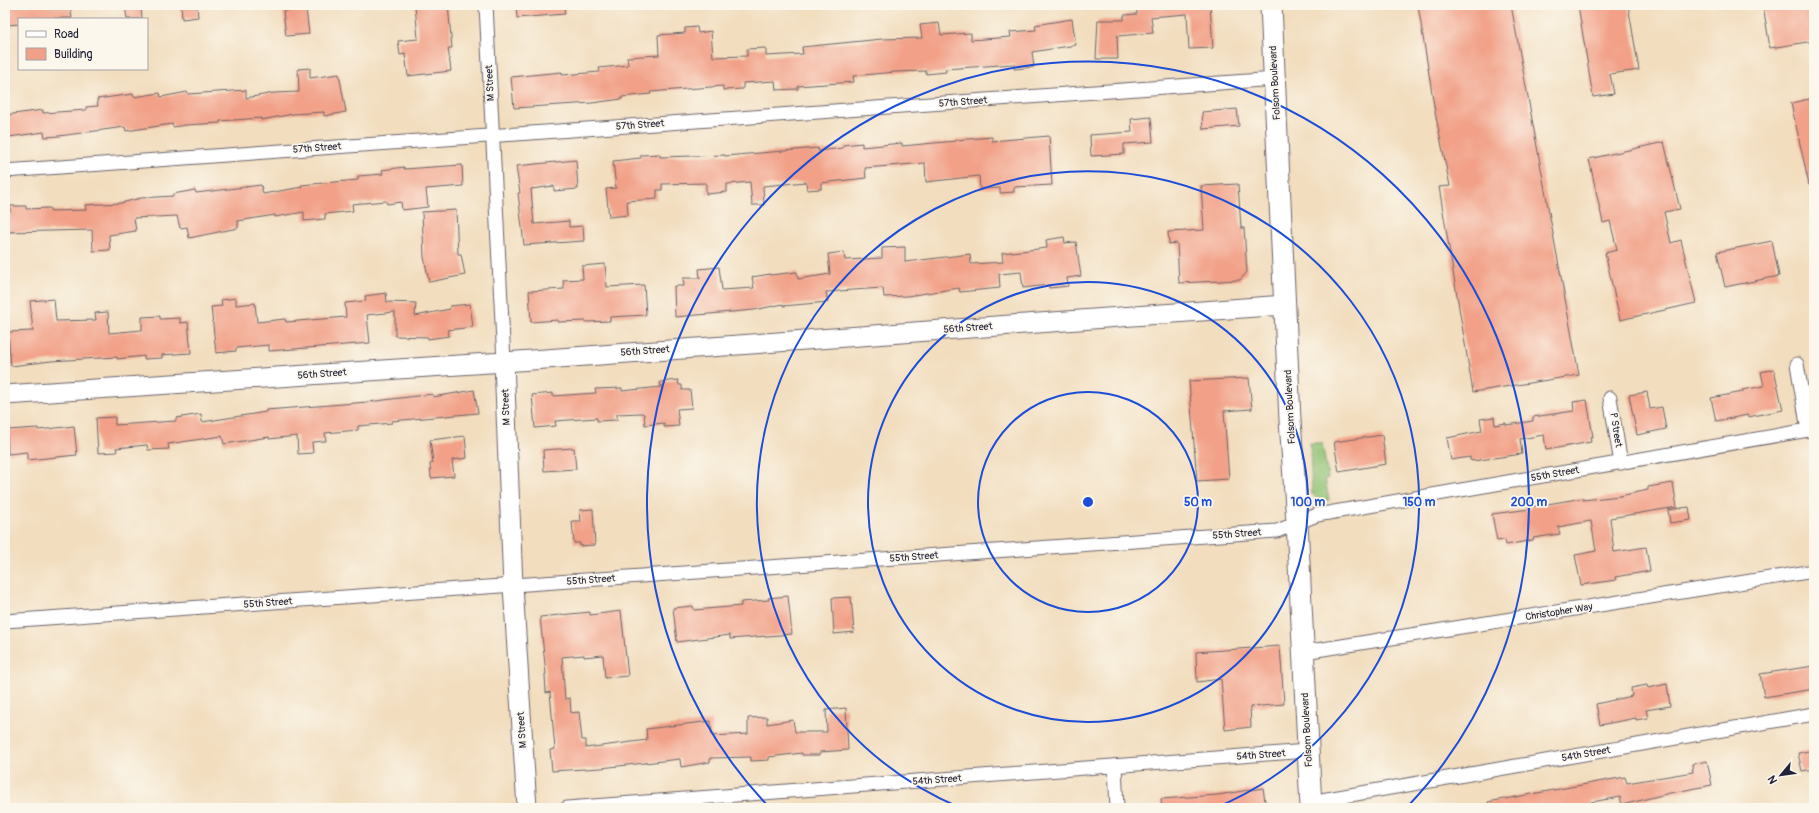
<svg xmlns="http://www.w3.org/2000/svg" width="1819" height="813" viewBox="0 0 1819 813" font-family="Pangolin,sans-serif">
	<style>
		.green { fill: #92c374; stroke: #5a7258 }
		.building { fill: #f2a188 }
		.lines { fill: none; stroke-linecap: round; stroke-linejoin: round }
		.street-casing { stroke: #6b6369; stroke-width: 15 }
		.secondary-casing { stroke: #6b6369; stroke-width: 21 }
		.primary-casing { stroke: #6b6369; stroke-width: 23 }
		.street { stroke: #fff; stroke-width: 13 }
		.secondary { stroke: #fff; stroke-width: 19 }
		.primary { stroke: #fff; stroke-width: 21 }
		.ring { fill: none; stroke: #1d4ed8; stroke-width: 2 }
		.labels { text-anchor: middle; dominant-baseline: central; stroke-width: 3.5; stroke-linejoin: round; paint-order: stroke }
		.street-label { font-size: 10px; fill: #22223b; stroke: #fbf7ec }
		.centre { fill: #1d4ed8; stroke: #fbf7ec; stroke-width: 2 }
		.ring-label { font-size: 12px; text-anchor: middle; font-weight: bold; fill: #1d4ed8; stroke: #fbf7ec; stroke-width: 3.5; stroke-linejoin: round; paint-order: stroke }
	</style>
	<rect width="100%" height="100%" fill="#fbf7ec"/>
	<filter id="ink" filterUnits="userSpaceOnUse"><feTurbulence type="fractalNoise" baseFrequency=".025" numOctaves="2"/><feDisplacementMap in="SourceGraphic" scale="8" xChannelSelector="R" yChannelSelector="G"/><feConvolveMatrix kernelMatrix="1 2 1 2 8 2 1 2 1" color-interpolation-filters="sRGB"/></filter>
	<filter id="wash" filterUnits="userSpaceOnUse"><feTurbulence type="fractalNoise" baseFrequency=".012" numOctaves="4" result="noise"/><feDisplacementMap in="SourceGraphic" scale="16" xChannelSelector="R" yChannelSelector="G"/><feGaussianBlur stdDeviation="0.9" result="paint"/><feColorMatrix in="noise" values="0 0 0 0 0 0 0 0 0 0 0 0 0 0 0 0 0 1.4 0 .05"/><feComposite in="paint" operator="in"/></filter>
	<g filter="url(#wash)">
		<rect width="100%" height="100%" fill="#f2ddbe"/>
		<!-- green -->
		<polygon class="green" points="1310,443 1322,443 1328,478 1325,479 1329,500 1317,499 1312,494"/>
		<g id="blocks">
			<!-- building -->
			<g class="building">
				<polygon points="6,5 70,5 72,18 19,19 19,24 8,25"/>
				<polygon points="125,5 141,5 142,19 127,19"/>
				<polygon points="181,5 197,5 198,17 182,19"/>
				<polygon points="415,5 448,5 452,48 448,48 451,71 408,76 405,54 400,55 398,41 418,39"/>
				<polygon points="516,5 564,5 565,14 517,18"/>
				<polygon points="1136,5 1210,5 1213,48 1189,49 1187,14 1151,17 1153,33 1117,36 1118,59 1096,59 1098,20 1124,20 1124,15 1137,14"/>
				<polygon points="1418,5 1511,5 1579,375 1473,392 1439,187 1450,186 1435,112"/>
				<polygon points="1578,5 1628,5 1639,70 1610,74 1614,94 1593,97"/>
				<polygon points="1763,5 1814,5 1814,41 1770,48"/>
				<polygon points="306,8 309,34 286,36 283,11"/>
				<polygon points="1072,19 1076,45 1032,52 1034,67 1014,69 1014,64 945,69 946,72 926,74 926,71 895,72 853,76 854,82 798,86 798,89 776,90 775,81 743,83 743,89 723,90 723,86 650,92 651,94 622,97 622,99 592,103 514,108 511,77 562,72 562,75 600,72 599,68 628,65 627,57 659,55 658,35 685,33 685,28 697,27 698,33 711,31 713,57 747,56 747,49 766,48 766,56 803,54 802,47 882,39 922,38 920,25 939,23 941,35 971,33 971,40 1011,37 1010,32 1036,30 1035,25"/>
				<polygon points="310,68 310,78 339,74 346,112 324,116 324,112 293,114 261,120 261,118 220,121 220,123 186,125 173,127 172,124 126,131 125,127 59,136 45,137 44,132 9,137 6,115 43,110 43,113 86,110 86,107 98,106 97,99 133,94 134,97 160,93 161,97 187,92 188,94 246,90 246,98 274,93 299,92 298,69"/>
				<polygon points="1814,98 1814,185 1809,185 1791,103"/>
				<polygon points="1237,109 1239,126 1203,129 1202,112"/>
				<polygon points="1151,117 1153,142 1124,144 1124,154 1091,156 1090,135 1132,132 1131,119"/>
				<polygon points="1049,136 1052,185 1014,187 1014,192 1000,193 1000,188 980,189 979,176 926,182 925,163 865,168 866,178 821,183 821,189 807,190 806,182 763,186 764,205 752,205 750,182 727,184 727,192 706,194 706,183 662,184 662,190 657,190 657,199 627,201 628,215 609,217 606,189 616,188 613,161 641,158 641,155 660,154 660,157 725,155 725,156 818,148 818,151 843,148 843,145 862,143 862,147 902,143 902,146 956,141 956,140 992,137 992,141"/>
				<polygon points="1664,142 1680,209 1664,212 1671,243 1681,240 1696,303 1620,320 1605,253 1617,250 1610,221 1603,223 1589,159"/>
				<polygon points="576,160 578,189 554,191 554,186 531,189 534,224 569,221 569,227 583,226 584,241 524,245 518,193 520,193 516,166"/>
				<polygon points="462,165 463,186 426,189 428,207 402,210 401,202 387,204 386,201 352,204 353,211 325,214 325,219 304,221 304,212 275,217 275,215 238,221 238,228 189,238 187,227 180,228 177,216 134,218 136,231 109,235 110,250 93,251 92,230 5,232 5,212 10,212 10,206 26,206 26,209 50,208 50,211 86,210 85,205 121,203 141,198 173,196 173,194 195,190 196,193 261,185 263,194 302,187 301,185 358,180 358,176 383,174 382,170 404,167 404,169"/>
				<polygon points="1238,184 1241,228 1244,228 1247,272 1240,280 1179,283 1177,243 1169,244 1168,232 1204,230 1201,186"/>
				<polygon points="456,210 458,254 461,254 465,275 429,282 424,257 422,212"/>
				<polygon points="1064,237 1065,243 1076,242 1081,276 1067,278 1068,286 1049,288 1049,285 1023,288 1021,272 999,274 1000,288 960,292 959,288 907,296 884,297 883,288 853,290 826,292 828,302 783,306 783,304 754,310 675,317 674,286 684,286 683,278 700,278 699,269 719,267 722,290 754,288 752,277 770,274 770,275 797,272 798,279 830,274 828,254 844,252 845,260 882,258 882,248 905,247 905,262 970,254 971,264 1003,262 1002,253 1047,248 1046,240"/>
				<polygon points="1772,241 1779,276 1725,287 1717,252"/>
				<polygon points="605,264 607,287 644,285 646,315 610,317 610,321 586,322 586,321 558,322 558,320 531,322 529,291 564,289 563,280 583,279 582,266"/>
				<polygon points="386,293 387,302 416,303 415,316 450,309 450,306 470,304 473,327 448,330 449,336 428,339 428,337 395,336 395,312 367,315 370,343 269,351 269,345 236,348 236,351 216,353 211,307 222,306 221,300 236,298 236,305 255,303 257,322 285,319 286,322 346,317 345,303 366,301 365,296"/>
				<polygon points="54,299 56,321 96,320 95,313 108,312 109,333 142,330 142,317 160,316 160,319 180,318 180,323 188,322 191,353 162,355 162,358 144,359 144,356 117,359 117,357 51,361 11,366 8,332 33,331 30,301"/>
				<polygon points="1774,369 1783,410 1748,417 1748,415 1716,421 1711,398 1743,392 1742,390 1764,386 1761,372"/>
				<polygon points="1249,378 1252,409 1224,411 1229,479 1197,481 1189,381"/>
				<polygon points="678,380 679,385 682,385 682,390 690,390 692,408 677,409 679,426 664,427 664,423 645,425 644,414 642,413 617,414 617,420 597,421 597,418 555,421 556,426 535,428 532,395 553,393 553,396 596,393 595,389 622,388 622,391 661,387 660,382"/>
				<polygon points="474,390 478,413 392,421 392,423 358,426 358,430 325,433 326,441 312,442 313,453 298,454 297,436 269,439 269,437 224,444 222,436 168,444 169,449 148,450 147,445 116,448 117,452 98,453 96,418 115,417 115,425 176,421 176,418 201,414 202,422 266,412 266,410 368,402 433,394 433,397"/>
				<polygon points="1647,392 1650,409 1662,407 1666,429 1637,435 1629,395"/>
				<polygon points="1587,400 1593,437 1590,437 1591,442 1546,450 1544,435 1520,439 1522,454 1473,461 1470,460 1470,457 1451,460 1447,438 1482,431 1480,419 1494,417 1495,425 1506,423 1506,425 1533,421 1533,417 1574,411 1573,402"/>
				<polygon points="74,426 77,455 27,460 27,452 8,454 7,430 38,428 38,430"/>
				<polygon points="1382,435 1386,464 1339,472 1334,442"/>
				<polygon points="465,436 467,458 452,460 454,476 431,478 430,464 433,463 430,440"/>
				<polygon points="574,448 576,469 544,471 543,450"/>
				<polygon points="1673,483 1677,507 1610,518 1614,552 1646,547 1650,571 1615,577 1616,580 1581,585 1575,555 1596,551 1591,521 1558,527 1560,534 1533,538 1533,540 1506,545 1505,540 1497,541 1492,514 1530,509 1530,507 1583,498 1583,500 1620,496 1648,490 1648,487"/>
				<polygon points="1689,507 1691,520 1670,523 1668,510"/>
				<polygon points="593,509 595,545 580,546 580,543 574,543 572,521 581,521 580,510"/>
				<polygon points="788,596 792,634 730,639 730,635 677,642 673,608 693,606 694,610 741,606 741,602 769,600 768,598"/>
				<polygon points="851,597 854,632 834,634 832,598"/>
				<polygon points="621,611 628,676 605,678 603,655 584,657 584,655 562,657 565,699 570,698 571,713 579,712 582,740 586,740 586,748 647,740 646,729 711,721 712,736 748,734 748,718 767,717 767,724 793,720 795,732 827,732 826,710 846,708 848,750 820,752 820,755 802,755 802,753 769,757 769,760 751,761 751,757 710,758 710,762 681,767 680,759 601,768 552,771 550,750 555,749 550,692 546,693 545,674 546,674 540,617 590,612 590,615"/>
				<polygon points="1280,646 1284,704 1250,707 1251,727 1225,730 1221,679 1197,682 1196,652"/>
				<polygon points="1814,666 1814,689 1764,697 1760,674"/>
				<polygon points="1667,684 1670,706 1646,710 1648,718 1636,720 1636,718 1600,725 1596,704 1632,696 1631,688 1647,685 1648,688"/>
				<polygon points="1814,750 1814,769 1802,771 1798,753"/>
				<polygon points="1707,761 1712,785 1670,793 1622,805 1620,797 1591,802 1592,808 1488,808 1488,802 1625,777 1627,783 1693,772 1692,764"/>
				<polygon points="1263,788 1266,808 1162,808 1161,799 1217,795"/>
			</g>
		</g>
	</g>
	<g filter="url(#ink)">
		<use href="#blocks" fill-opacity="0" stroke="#6b6369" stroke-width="1"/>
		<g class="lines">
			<!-- street casing -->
			<g class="street-casing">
				<g id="street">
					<polyline points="486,5 504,362"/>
					<polyline points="5,171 1275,79"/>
					<polyline points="1797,364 1808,430"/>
					<polyline points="1610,398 1621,463"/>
					<polyline points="5,621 1277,531 1317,515 1814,429"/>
					<polyline points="1304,652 1814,571"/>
					<polyline points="1115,766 1117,808"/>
					<polyline points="1310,802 1814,714"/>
					<polyline points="567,808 1307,751"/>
				</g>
			</g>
			<!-- secondary casing -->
			<g class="secondary-casing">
				<g id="secondary">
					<polyline points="504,362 513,586 527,808"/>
					<polyline points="5,395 504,362 1285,305"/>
				</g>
			</g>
			<!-- primary casing -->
			<g class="primary-casing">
				<polyline id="primary" points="1271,5 1290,420 1297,522 1311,808"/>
			</g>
			<!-- street -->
			<use href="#street" class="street"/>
			<!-- secondary -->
			<use href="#secondary" class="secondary"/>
			<!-- primary -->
			<use href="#primary" class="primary"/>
		</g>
	</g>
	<!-- distance rings -->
	<g class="ring">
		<circle cx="1088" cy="502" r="110"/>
		<circle cx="1088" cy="502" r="220"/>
		<path d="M961 808A331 331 0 1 1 1215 808"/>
		<path d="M768 806A441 441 0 1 1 1408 806"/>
	</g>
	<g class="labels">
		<!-- street labels -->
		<g class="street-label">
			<text transform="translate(490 83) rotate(-93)">M Street</text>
			<text transform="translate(1275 83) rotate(-93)">Folsom Boulevard</text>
			<text transform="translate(963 102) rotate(-4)">57th Street</text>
			<text transform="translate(640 125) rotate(-4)">57th Street</text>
			<text transform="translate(317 148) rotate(-4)">57th Street</text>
			<text transform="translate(968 328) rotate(-4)">56th Street</text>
			<text transform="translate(645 351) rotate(-4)">56th Street</text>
			<text transform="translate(322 374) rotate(-4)">56th Street</text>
			<text transform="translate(506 407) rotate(-92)">M Street</text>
			<text transform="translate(1290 407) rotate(-93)">Folsom Boulevard</text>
			<text transform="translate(1616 430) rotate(81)">P Street</text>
			<text transform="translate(1555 474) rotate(-10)">55th Street</text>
			<text transform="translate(1237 534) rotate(-4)">55th Street</text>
			<text transform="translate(914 557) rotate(-4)">55th Street</text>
			<text transform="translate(591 580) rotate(-4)">55th Street</text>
			<text transform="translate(268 603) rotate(-4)">55th Street</text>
			<text transform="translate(1559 612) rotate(-9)">Christopher Way</text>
			<text transform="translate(522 730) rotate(-94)">M Street</text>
			<text transform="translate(1307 730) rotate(-93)">Folsom Boulevard</text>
			<text transform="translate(1586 754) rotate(-10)">54th Street</text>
			<text transform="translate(1261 755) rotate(-4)">54th Street</text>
			<text transform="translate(937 780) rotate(-4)">54th Street</text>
		</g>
	</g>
	<circle cx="1088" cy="502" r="6" class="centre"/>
	<g class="ring-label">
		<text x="1198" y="506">50 m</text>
		<text x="1308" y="506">100 m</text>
		<text x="1419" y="506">150 m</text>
		<text x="1529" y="506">200 m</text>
	</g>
	<!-- margin -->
	<rect width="1819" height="813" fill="none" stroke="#fbf7ec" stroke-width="20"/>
	<!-- legend -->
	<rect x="18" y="18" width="130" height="52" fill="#fbf7ec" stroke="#a4a2a5"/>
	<rect x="26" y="31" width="20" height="6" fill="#ffffff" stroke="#a4a2a5"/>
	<text x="54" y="38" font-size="12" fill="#22223b">Road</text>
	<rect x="26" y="48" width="20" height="12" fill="#f2a188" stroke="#a4a2a5"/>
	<text x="54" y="58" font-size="12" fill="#22223b">Building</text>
	<!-- north arrow -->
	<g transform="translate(1781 775) rotate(241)" stroke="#fbf7ec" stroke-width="3" paint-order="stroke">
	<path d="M0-3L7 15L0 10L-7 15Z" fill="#22223b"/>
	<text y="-6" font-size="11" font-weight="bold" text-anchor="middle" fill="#22223b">N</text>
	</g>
</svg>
